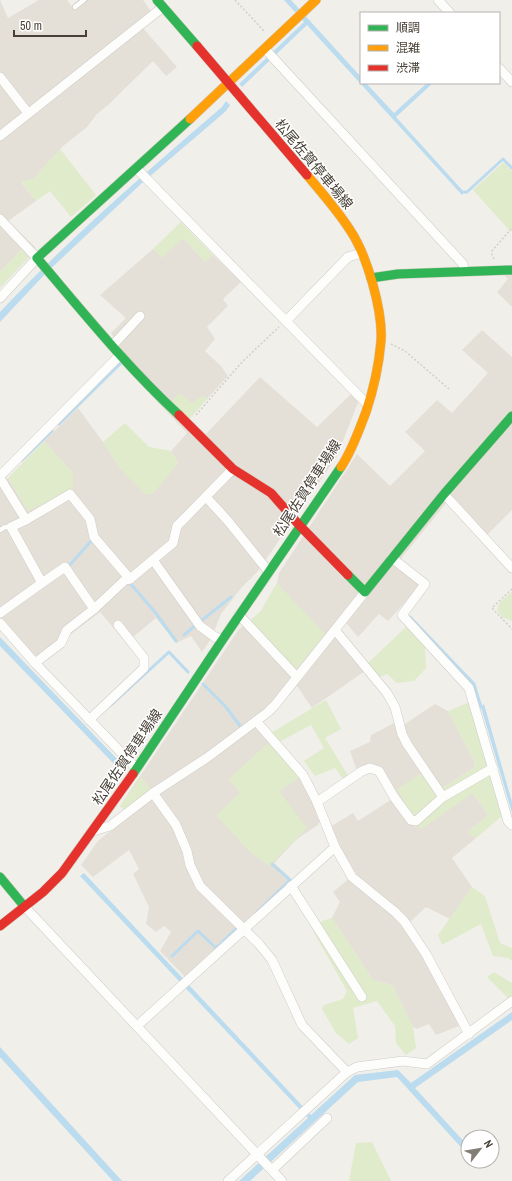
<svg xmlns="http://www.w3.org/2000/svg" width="512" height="1181" viewBox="0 0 512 1181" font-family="'Archivo Narrow','Noto Sans JP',sans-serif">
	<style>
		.residential { fill: #e5e0d7 }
		.green { fill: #dfebca }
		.water { fill: #bbdbef }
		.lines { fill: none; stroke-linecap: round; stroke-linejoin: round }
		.stream { stroke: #bbdbef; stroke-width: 3 }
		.lane-casing { stroke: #cfccc8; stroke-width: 6 }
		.street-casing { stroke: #cfccc8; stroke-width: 10 }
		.fast-casing { stroke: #d0ccc1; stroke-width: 10 }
		.slow-casing { stroke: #d0ccc1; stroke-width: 10 }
		.jam-casing { stroke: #d0ccc1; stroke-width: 10 }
		.path { stroke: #d1cfca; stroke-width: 1.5; stroke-dasharray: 2 2; stroke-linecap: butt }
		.lane { stroke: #fdfdfc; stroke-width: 4.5 }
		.street { stroke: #fdfdfc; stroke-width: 9 }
		.fast { stroke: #30b455; stroke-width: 9 }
		.slow { stroke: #ff9f0a; stroke-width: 9 }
		.jam { stroke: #e5322d; stroke-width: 9 }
		.labels { text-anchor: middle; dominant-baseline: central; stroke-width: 3; stroke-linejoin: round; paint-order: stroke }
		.street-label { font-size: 14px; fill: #474036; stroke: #fff }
	</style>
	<rect width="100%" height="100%" fill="#f1efea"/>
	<!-- residential -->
	<g class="residential">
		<polygon points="0,0 8,18 39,0 67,0 71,6 79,0 143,0 155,17 142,27 177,67 166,76 153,61 108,105 97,114 87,127 63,146 33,179 21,182 36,201 8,221 36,248 28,258 23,248 0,272"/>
		<polygon points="183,238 205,262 213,255 241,282 223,299 228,306 207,327 215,339 205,351 221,366 228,376 189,419 206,434 260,377 317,427 351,394 359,400 337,456 258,571 242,587 221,614 211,639 202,652 191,636 176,643 156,618 126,643 100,612 71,634 64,645 42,663 0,618 0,485 8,478 28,511 73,473 44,441 78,408 103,442 121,470 178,463 171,451 187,433 151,395 111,333 126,318 100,295 153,249 162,257"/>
		<polygon points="504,275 512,275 512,307 497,292 508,279"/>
		<polygon points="482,330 512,357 512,510 486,536 447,502 395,566 421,585 388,621 379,614 358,637 346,623 339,632 365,671 312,708 297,686 274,713 261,720 271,733 307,772 324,811 318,825 297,839 274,863 294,881 187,979 160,951 171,932 164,926 156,932 146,924 149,907 133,874 139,869 129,850 93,877 81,865 98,841 129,816 125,810 120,806 239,629 249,622 261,611 277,583 279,573 357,454 390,486 425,451 405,432 437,400 452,413 488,373 462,350"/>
		<polygon points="435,704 448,711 474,761 475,767 439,790 397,789 473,793 488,815 468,832 476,838 452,858 472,887 450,919 426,907 410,922 430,951 465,1020 459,1026 436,1035 429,1024 417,1029 413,1027 392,985 373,980 332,918 340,902 333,892 356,873 337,842 330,827 353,813 358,821 392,799 376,774 357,771 350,751 370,742 371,735 396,722 405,724"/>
	</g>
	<!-- green -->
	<g class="green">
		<polygon points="60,149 96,195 71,217 50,191 36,201 21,181 33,179"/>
		<polygon points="504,162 512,171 512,230 511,232 473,190"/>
		<polygon points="181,222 213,255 205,262 183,238 162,258 153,249"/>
		<polygon points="23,248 28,258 0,288 0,272"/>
		<polygon points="179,393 192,403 202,396 208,398 189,419 171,402"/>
		<polygon points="125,423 149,447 171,451 178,463 154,493 146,495 121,470 103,442"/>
		<polygon points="44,441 73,473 73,490 28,511 8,478"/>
		<polygon points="277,583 325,634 295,671 249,622 261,611"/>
		<polygon points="512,592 512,621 502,617 497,610 500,602"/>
		<polygon points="406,627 425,646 426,668 414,681 397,683 387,674 377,678 367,664"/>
		<polygon points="326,700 341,729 325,738 349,777 344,780 335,768 315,776 304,761 324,748 311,725 279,742 271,733"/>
		<polygon points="470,702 502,816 476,838 467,833 488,815 473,793 420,830 397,789 420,774 439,790 475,767 474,761 448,711"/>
		<polygon points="269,742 299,778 279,791 307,828 269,866 249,851 216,815 240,793 229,779"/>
		<polygon points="141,777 151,789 125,810 120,806"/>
		<polygon points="472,887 485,896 500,943 512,948 512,961 508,958 493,956 481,924 442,945 438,935"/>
		<polygon points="332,918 373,980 392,985 413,1027 416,1048 406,1055 396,1043 395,1026 377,1001 353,1008 358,1038 349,1044 336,1033 322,1009 324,1005 343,999 347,991 313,931 322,921"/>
		<polygon points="494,972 512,983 512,996 509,999 487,977"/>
		<polygon points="372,1142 391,1181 349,1181 356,1143"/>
	</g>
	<!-- water -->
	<g class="water">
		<polygon points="284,0 291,0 361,77 361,83 366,83 394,113 427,83 433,83 396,117 464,192 462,195 307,25 242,87 239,84 304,22"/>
		<path d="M226,101L230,105L226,111L142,183L45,274L0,322V312C69,239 145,173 222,107Z"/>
		<polygon points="0,637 119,761 115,765 0,646"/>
		<polygon points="484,704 512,802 512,813 481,707"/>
		<polygon points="84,873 311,1115 355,1075 398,1070 411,1083 512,1012 512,1020 415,1088 468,1146 468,1155 397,1077 358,1082 250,1181 239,1181 308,1118 80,876"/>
		<polygon points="0,1047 122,1181 113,1181 0,1057"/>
	</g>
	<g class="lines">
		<!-- stream -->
		<g class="stream">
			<polyline points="464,192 467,192 503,159 512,168"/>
			<polyline points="59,424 120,364"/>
			<polyline points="22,460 52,431"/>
			<polyline points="68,567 92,540 93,541"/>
			<polyline points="128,581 155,612 176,641"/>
			<polyline points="410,617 474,684 481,707"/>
			<polyline points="201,621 231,597"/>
			<polyline points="184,635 196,625"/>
			<polyline points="203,684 225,706 241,727"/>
			<polyline points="111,705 169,652 188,672"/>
			<polyline points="258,911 290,880 272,864"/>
			<polyline points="172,956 198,931 216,948 238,927"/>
		</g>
		<!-- lane casing -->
		<g class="lane-casing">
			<g id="lane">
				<polyline points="75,7 84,0"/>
				<polyline points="0,530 5,527 11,527"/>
			</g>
		</g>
		<!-- street casing -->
		<g class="street-casing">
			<g id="street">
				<polyline points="438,0 450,13"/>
				<polyline points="265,49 463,264 464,271"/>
				<polyline points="499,68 512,82"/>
				<polyline points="0,77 28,113"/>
				<polyline points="0,136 163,7"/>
				<polyline points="136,168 368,405"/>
				<polyline points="0,219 37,258 0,298"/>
				<polyline points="286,321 348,257 362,253"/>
				<polyline points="112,346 140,316"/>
				<polyline points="0,476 120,355"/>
				<polyline points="0,478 26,520 70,494 90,519 94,537 130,579"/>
				<polyline points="444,494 512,568"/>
				<polyline points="206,497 228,521 269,572"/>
				<polyline points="392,558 425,584 402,615 469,688 508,821 512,825"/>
				<polyline points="153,560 200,626 215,637 223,639"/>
				<polyline points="42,583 65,567 94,609"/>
				<polyline points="0,613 42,583 11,527 26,520"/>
				<polyline points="239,615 297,677"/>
				<polyline points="0,623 35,663 137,769"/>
				<polyline points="335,630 387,693 395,707 402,734 407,744 443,797 493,768"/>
				<polyline points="35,663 61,643 67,630 94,609 125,580 130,579 173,543 177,526 233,469"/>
				<polyline points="89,720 144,668 144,658 118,625"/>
				<polyline points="256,721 303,775 317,802 335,847 352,877 395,912 404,921 426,954 469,1034"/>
				<polyline points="153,793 176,825 187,851 190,865 200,886 259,944 272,960 302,1025 347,1072"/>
				<polyline points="317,802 362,771 370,768 379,771 394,797 411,820 416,821 443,797"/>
				<polyline points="93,831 110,826 153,793 208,757 268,712 275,705 365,592"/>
				<polyline points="291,886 362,997"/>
				<polyline points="24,906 282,1181"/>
				<polyline points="137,1026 335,847"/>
				<polyline points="272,1170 327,1118"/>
				<polyline points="228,1181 347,1072 357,1067 403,1061 427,1064 512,1001"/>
			</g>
		</g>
		<!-- fast casing -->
		<g class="fast-casing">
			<g id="fast">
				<polyline points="157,0 197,46"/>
				<polyline points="371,278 398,274 512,270"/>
				<path d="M179,415C127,367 83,312 37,258L190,119"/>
				<polyline points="348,575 365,592 444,494 512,416"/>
				<polyline points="133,774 223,639 341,467"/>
				<polyline points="0,877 24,906"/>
			</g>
		</g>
		<!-- slow casing -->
		<g class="slow-casing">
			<g id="slow">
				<polyline points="190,119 316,0"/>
				<path d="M307,175C322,193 338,211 350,230C367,255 383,311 381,341C379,365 374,388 366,412C359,430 352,451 341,467"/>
			</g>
		</g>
		<!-- jam casing -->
		<g class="jam-casing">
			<g id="jam">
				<polyline points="197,46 307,175"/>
				<polyline points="179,415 233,469 271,493 300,526 348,575"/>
				<polyline points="0,926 43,892 62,873 133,774"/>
			</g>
		</g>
		<!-- path -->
		<g class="path">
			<polyline points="235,0 265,32"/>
			<polyline points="494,259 492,255 492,251 511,229"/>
			<polyline points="391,344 405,351 449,389"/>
			<polyline points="196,415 242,362 279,327"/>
			<polyline points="512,589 492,608 512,629"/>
		</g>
		<!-- lane -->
		<use href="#lane" class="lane"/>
		<!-- street -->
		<use href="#street" class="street"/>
		<!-- fast -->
		<use href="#fast" class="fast"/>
		<!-- slow -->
		<use href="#slow" class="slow"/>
		<!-- jam -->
		<use href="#jam" class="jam"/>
	</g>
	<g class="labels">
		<!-- street labels -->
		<g class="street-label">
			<text transform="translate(314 164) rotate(50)">松尾佐賀停車場線</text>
			<text transform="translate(307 488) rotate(-57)">松尾佐賀停車場線</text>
			<text transform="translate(127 757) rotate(-56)">松尾佐賀停車場線</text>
		</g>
	</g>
	<!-- legend -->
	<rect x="360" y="12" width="140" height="72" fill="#ffffff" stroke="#b5b3af"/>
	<rect x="368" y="25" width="20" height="6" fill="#30b455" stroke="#b5b3af"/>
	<text x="396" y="32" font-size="12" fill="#474036">順調</text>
	<rect x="368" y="45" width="20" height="6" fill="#ff9f0a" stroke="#b5b3af"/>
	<text x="396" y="52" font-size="12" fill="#474036">混雑</text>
	<rect x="368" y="65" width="20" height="6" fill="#e5322d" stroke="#b5b3af"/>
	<text x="396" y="72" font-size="12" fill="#474036">渋滞</text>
	<!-- north arrow -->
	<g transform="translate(480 1149) rotate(59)"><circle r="19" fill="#ffffff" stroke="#b5b3af"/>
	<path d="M0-3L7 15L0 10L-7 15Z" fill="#827d75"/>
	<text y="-6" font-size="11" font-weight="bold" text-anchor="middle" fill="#474036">N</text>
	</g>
	<!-- scale -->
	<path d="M14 30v6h72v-6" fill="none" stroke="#474036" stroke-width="2"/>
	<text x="20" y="30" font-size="12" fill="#474036" stroke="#ffffff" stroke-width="3" paint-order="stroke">50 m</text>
</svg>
